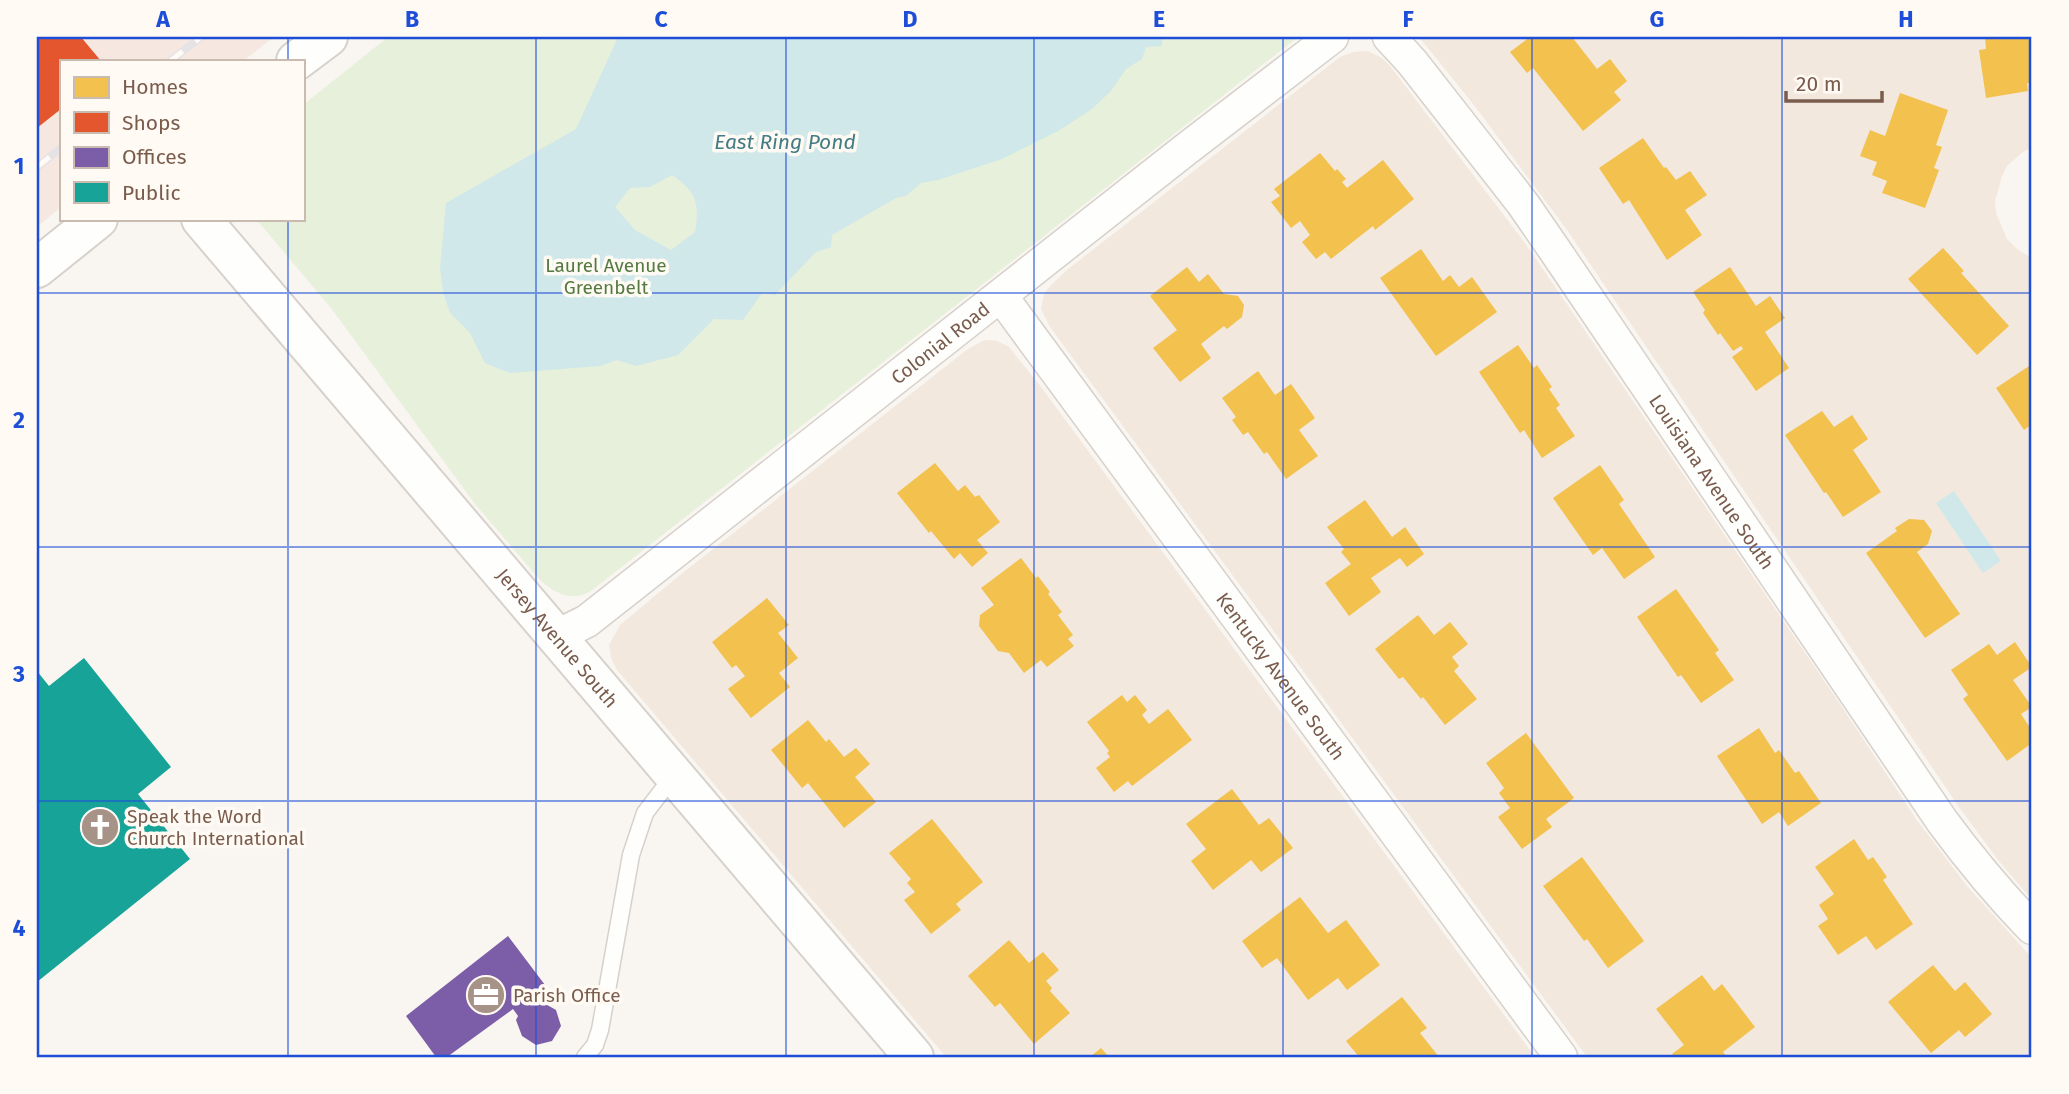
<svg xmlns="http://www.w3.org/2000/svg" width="2069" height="1094" viewBox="0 0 2069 1094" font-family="'Fira Sans',sans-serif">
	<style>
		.residential { fill: #f2e8de }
		.commercial { fill: #f6e8e1 }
		.green { fill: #e7f0db }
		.water { fill: #d0e8ea; fill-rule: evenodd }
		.homes { fill: #f2c14e }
		.shops { fill: #e4572e }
		.offices { fill: #7b5ea7 }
		.public { fill: #17a398 }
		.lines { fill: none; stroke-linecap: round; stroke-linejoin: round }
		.service-casing { stroke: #d7d1cb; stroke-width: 19 }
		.minor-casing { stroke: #d7d1cb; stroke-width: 35 }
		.tertiary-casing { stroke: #d7d1cb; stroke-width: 42 }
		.service { stroke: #fefefd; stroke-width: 16 }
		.minor { stroke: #fefefd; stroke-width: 32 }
		.tertiary { stroke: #fefefd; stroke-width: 38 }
		.rail-casing { stroke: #e6e3e7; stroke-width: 8 }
		.rail { stroke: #fffaf3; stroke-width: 5; stroke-dasharray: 16; stroke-linecap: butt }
		.grid { fill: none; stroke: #1d4ed8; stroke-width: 2; stroke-opacity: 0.55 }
		.labels { text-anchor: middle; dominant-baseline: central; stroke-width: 7; stroke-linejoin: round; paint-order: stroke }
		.park-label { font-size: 19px; fill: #537a41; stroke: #fffaf3 }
		.street-label { font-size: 19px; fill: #7a5c4d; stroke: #fffaf3 }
		.poi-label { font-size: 19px; fill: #7a5c4d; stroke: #fffaf3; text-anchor: start }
		.water-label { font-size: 21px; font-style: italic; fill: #437c86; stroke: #fffaf3 }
		.neatline { fill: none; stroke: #1d4ed8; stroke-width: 2.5 }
		.grid-label { font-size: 23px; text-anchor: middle; font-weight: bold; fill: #1d4ed8 }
	</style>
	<rect width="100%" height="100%" fill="#f9f5f0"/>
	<!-- residential -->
	<g class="residential">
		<polygon points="1419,37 1738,37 1741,40 1751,37 2032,37 2032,147 2023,152 2007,166 2002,176 1995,201 1996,213 2007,239 2017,249 2032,258 2032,900 1998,860 1959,807 1567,230 1474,105"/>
		<polygon points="1368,51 1382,58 1390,66 1525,243 1836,698 1916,819 1967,886 2032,958 2032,1057 1587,1057 1050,327 1041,309 1044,294 1051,285 1067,270 1340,57 1353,52"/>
		<polygon points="985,340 997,341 1009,347 1041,387 1535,1057 946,1057 617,670 611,658 609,645 620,625 680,575 968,349"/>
	</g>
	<!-- commercial -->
	<polygon class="commercial" points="37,37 274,37 243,61 61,61 61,207 37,227"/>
	<!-- green -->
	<path class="green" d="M388,37H1298L591,591C573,602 556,594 541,581L475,504L331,308L256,219H303V105Z"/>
	<!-- water -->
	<g class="water">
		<path d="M618,37H1162V46L1146,47L1142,59L1126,69L1111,91L1092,109L1058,131L1002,159L938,180L921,183L906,196L896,198L832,235L831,247L816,252L775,295L762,293L743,320L714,319L678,355L636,366L617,360L600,366L510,373L485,363L470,333L450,313L443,292L440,268L446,203L576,129ZM672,175C696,192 700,202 695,232L671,250L635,230L615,207L630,188L650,187Z"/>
		<polygon points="1954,491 2001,561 1983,573 1936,503"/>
	</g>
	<!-- homes -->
	<g class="homes">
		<polygon points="1530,37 1572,37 1597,69 1610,59 1627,81 1614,92 1621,100 1583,131 1533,68 1527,73 1510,52"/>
		<polygon points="1985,37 2032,37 2032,83 2027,83 2028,91 1986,98 1979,50 1986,49"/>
		<polygon points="1900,93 1948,110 1936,145 1942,147 1934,168 1939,170 1925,208 1882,193 1887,181 1872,175 1877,162 1860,156 1870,130 1885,136"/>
		<polygon points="1643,138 1664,168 1666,167 1676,180 1690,171 1707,195 1685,210 1702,235 1667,260 1629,200 1623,204 1599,168"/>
		<polygon points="1320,153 1335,171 1337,169 1346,179 1342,182 1347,188 1383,160 1414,199 1375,230 1373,226 1331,259 1325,252 1316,259 1302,242 1310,235 1300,221 1291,228 1271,202 1280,196 1274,189"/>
		<polygon points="1943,248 1964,271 1961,273 2009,326 1977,355 1908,279"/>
		<polygon points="1421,249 1443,281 1450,275 1459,287 1472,277 1497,312 1436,356 1380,278"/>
		<polygon points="1187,267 1199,282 1208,274 1224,294 1238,296 1244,305 1242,317 1227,329 1224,326 1201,344 1211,358 1180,382 1153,348 1177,330 1150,296"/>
		<polygon points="1730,267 1756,306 1770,296 1785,318 1765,332 1789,368 1756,391 1732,357 1743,349 1741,346 1733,351 1720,333 1718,335 1703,313 1705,310 1693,292"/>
		<polygon points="1518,345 1534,368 1537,365 1552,387 1549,389 1560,405 1556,408 1575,436 1542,458 1524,430 1520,433 1479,372"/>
		<polygon points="2032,364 2032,424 2024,430 1996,388"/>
		<polygon points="1258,371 1275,395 1291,384 1315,418 1299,430 1318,456 1286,479 1267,452 1264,454 1248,432 1243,435 1232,420 1236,417 1222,398"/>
		<polygon points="1822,411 1834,427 1852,415 1868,439 1853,450 1881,492 1843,517 1826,492 1824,493 1785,435"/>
		<polygon points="935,463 958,491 965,485 975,497 979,495 1000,522 977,540 988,553 972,567 960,553 954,559 931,531 929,533 897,493"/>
		<polygon points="1600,465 1624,500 1619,504 1655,557 1624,579 1602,548 1593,555 1553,498"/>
		<polygon points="1365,500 1392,537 1405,527 1424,554 1407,567 1400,558 1371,578 1381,592 1349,616 1325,583 1351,564 1341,552 1344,549 1327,527"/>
		<polygon points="1909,519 1924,520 1932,531 1928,544 1917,552 1960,614 1925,638 1866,553 1897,531 1895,528"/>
		<polygon points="1021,558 1036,578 1038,576 1050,592 1048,594 1062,612 1058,615 1073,635 1068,639 1074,646 1047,667 1041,660 1024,673 1009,653 998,651 979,626 980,615 994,605 981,588"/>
		<polygon points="1676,589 1719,650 1715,653 1734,680 1701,703 1681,675 1678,677 1637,617"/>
		<polygon points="767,598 789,625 778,633 798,658 779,673 790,687 751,718 728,689 745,676 736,665 732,668 712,642"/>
		<polygon points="1418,615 1434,635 1450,622 1468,644 1452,657 1459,666 1454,671 1477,699 1445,725 1423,697 1421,699 1403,677 1399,679 1375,649"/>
		<polygon points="2015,642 2032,667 2013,680 2032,707 2021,714 2032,731 2032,743 2007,761 1963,699 1968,695 1951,670 1989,644 1997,655"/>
		<polygon points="1122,695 1127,702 1135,695 1147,710 1142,715 1149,724 1168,709 1192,740 1132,786 1128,781 1114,792 1096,768 1110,757 1107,753 1109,751 1087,722"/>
		<polygon points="808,720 826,742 829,739 844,757 856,748 870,764 855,777 876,802 844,828 808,783 802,788 771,750"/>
		<polygon points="1759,728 1775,753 1779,750 1795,773 1799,771 1821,803 1788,826 1779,812 1762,824 1717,756"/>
		<polygon points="1526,733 1574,798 1546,819 1552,827 1522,849 1498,817 1510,808 1499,793 1504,788 1486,763"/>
		<polygon points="1232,789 1259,825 1269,818 1293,848 1261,872 1251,860 1213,890 1191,861 1206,849 1186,824"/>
		<polygon points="932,819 983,882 956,904 961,910 931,934 904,900 915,892 907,883 911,879 889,853"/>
		<polygon points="1854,839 1868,860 1873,857 1887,877 1883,880 1913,924 1876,950 1866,936 1838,955 1818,926 1828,919 1819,905 1834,894 1815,867"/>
		<polygon points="1582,857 1644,941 1608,968 1587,939 1584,941 1543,886"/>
		<polygon points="1300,897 1328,933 1346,920 1380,965 1347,990 1338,978 1308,1000 1277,958 1262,968 1242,941"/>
		<polygon points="1009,940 1029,963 1043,952 1059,970 1046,981 1052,988 1050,991 1070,1013 1034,1044 1000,1003 995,1007 968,976"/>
		<polygon points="1933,965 1955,991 1965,982 1992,1014 1965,1037 1959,1030 1931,1053 1888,1002"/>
		<polygon points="1702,975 1714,991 1722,984 1755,1027 1723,1052 1727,1057 1675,1057 1672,1054 1684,1045 1656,1009"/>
		<polygon points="1402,997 1427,1028 1420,1033 1439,1057 1359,1057 1346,1041"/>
		<polygon points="1101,1048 1109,1057 1090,1057"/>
	</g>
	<!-- shops -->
	<polygon class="shops" points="37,37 81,37 101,61 61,61 61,109 37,128"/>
	<!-- offices -->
	<polygon class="offices" points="508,936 545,985 536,990 544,1000 542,1002 556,1010 561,1026 552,1041 536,1045 522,1036 516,1020 518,1016 513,1009 447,1057 436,1057 406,1016"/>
	<!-- public -->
	<polygon class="public" points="84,658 171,767 138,794 190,859 37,982 37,671 49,686"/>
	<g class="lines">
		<!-- service casing -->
		<g class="service-casing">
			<polyline id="service" points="585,1057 595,1045 600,1030 631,855 645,813 674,775"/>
		</g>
		<!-- minor casing -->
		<g class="minor-casing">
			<g id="minor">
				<path id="s1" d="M1389,37L1412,62L1523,204L1554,249L1942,821C1970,859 1999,894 2032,928"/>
				<path id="s2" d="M1001,296L1561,1057"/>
				<path id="s3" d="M557,636L587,621L1185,150L1332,37"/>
			</g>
		</g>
		<!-- tertiary casing -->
		<g class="tertiary-casing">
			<g id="tertiary">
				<polyline points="296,61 328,37"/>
				<path id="s4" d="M201,219L914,1057"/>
				<polyline points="37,268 98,219"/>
			</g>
		</g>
		<!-- service -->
		<use href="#service" class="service"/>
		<!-- minor -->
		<use href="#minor" class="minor"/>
		<!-- tertiary -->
		<use href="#tertiary" class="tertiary"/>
		<!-- rail casing -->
		<g class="rail-casing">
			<g id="rail">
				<polyline points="170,61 201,37"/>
				<polyline points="37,167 61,148"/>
			</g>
		</g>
		<!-- rail -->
		<use href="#rail" class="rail"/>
	</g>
	<!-- grid -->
	<path class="grid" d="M288,37V61M536,37V1057M786,37V1057M1034,37V1057M1283,37V1057M1532,37V1057M1782,37V1057M288,219V1057M37,293H2032M37,547H2032M37,801H2032"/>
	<!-- icons -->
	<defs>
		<g id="church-disc" transform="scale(2.0125)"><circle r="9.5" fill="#a69286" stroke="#fffaf3"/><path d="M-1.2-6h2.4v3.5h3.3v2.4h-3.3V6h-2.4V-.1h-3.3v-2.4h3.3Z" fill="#fff"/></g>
		<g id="office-disc" transform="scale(2.0125)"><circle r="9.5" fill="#a69286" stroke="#fffaf3"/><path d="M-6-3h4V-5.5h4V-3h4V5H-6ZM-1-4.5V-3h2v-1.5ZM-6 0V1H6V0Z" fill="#fff"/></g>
	</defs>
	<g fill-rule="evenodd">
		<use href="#church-disc" x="100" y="827"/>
		<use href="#office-disc" x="486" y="995"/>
	</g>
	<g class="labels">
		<!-- park labels -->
		<g class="park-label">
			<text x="606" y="265">Laurel Avenue<tspan x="606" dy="22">Greenbelt</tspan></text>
		</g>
		<!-- street labels -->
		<g class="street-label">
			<text stroke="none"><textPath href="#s3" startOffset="483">Colonial Road</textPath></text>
			<text stroke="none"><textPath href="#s1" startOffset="550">Louisiana Avenue South</textPath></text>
			<text stroke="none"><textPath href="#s4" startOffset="550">Jersey Avenue South</textPath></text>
			<text stroke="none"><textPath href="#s2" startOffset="472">Kentucky Avenue South</textPath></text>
		</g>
		<!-- poi labels -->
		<g class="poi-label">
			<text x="127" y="816">Speak the Word<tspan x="127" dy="22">Church International</tspan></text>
			<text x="513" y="995">Parish Office</text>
		</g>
		<!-- water labels -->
		<g class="water-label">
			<text x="785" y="142">East Ring Pond</text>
		</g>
	</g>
	<!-- border -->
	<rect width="2069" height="1094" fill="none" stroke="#fffaf3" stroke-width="77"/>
	<!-- legend -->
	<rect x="60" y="60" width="245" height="161" fill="#fffaf3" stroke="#cabbb1" stroke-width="2"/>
	<rect x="74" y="77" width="35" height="21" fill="#f2c14e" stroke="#cabbb1" stroke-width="2"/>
	<text x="122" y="94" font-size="21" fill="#7a5c4d">Homes</text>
	<rect x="74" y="112" width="35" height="21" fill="#e4572e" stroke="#cabbb1" stroke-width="2"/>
	<text x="122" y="130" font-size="21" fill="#7a5c4d">Shops</text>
	<rect x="74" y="147" width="35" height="21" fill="#7b5ea7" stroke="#cabbb1" stroke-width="2"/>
	<text x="122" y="164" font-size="21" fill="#7a5c4d">Offices</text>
	<rect x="74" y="182" width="35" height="21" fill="#17a398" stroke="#cabbb1" stroke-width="2"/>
	<text x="122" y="200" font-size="21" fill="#7a5c4d">Public</text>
	<!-- scale -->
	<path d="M1786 91v10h96v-10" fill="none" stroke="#7a5c4d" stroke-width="3.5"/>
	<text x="1796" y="91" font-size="21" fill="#7a5c4d" stroke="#fffaf3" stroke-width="5" paint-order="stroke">20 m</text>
	<rect x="38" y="38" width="1992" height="1018" class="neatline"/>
	<g class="grid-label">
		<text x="163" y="27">A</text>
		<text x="412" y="27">B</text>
		<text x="661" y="27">C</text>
		<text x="910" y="27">D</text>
		<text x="1159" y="27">E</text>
		<text x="1408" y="27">F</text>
		<text x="1657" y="27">G</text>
		<text x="1906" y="27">H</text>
		<text x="19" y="174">1</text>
		<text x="19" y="428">2</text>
		<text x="19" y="682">3</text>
		<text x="19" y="936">4</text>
	</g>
</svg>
